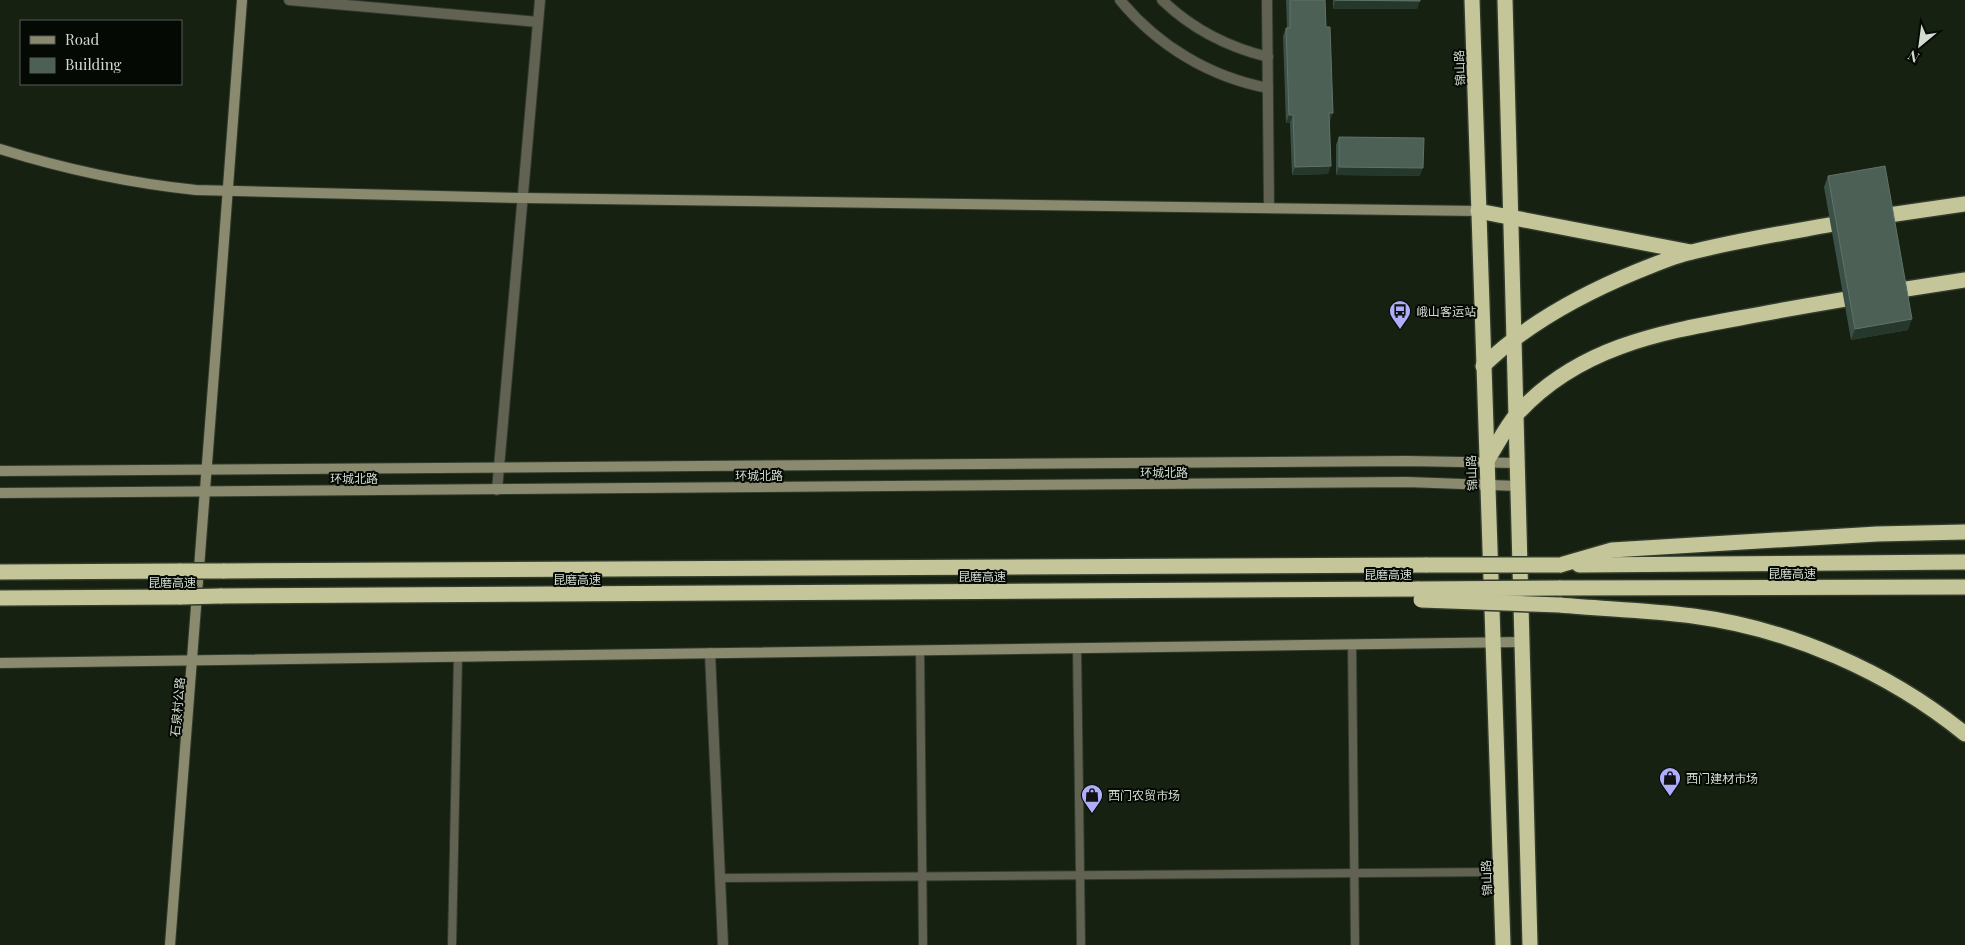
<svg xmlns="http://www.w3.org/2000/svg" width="1965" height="945" viewBox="0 0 1965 945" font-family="'Playfair Display','Noto Sans SC',serif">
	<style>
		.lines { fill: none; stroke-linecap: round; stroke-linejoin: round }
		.lane-casing { stroke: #303b2c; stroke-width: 10 }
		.street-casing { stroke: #303b2c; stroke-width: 12 }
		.secondary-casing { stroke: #303b2c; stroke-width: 12 }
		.highway-casing { stroke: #303b2c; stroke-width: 18 }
		.lane { stroke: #626252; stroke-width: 8 }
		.street { stroke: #626252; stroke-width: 10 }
		.secondary { stroke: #8a8a6f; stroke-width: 10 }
		.highway { stroke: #c5c59a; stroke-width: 15 }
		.highway-bridge-casing { stroke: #303b2c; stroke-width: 18; stroke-linecap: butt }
		.highway-bridge { stroke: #c5c59a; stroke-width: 15 }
		.wall { fill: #3b5147 }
		.shaded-wall { fill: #26382b }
		.building { fill: #4c6056; stroke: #617369 }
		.labels { text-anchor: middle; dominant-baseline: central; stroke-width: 4; stroke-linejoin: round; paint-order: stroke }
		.street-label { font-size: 12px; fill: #d3dbd0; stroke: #050904 }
		.poi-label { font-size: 12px; fill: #d3dbd0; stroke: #050904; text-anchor: start }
	</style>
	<rect width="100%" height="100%" fill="#162111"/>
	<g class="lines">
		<!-- lane casing -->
		<g class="lane-casing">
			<g id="lane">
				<polyline points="1352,644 1355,945"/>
				<polyline points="1077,648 1081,945"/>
				<polyline points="920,650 923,945"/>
				<polyline points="720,878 1500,872"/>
				<polyline points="452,945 458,656"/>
			</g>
		</g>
		<!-- street casing -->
		<g class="street-casing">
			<g id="street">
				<polyline points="289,0 538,22"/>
				<path d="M1120,0C1158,46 1210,77 1268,88"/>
				<path d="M1162,0C1192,29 1227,47 1268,57"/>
				<polyline points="1267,0 1269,208"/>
				<polyline points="497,490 540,0"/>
				<polyline points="710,653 723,945"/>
			</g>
		</g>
		<!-- secondary casing -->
		<g class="secondary-casing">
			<g id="secondary">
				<path d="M0,149C64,169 129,183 196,190L523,198L1478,211"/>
				<polyline points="0,471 1407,461 1517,463"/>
				<polyline points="0,493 1407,482 1518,486"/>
				<polyline points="0,663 1522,642"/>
				<path d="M170,945C196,630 218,315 242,0"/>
			</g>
		</g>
		<!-- highway casing -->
		<g class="highway-casing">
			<g id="highway">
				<polyline points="1472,0 1503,945"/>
				<polyline points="1505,0 1530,945"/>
				<polyline points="1478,211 1691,252"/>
				<polyline points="1875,217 1965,204"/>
				<polyline points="1887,292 1965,280"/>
				<path d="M1483,366C1526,324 1582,294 1638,271C1656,264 1674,256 1692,252C1744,239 1797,231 1850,221"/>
				<path d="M1486,462C1496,447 1505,428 1517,414C1577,348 1657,333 1740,318C1781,310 1823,303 1864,296"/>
				<polyline points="1560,565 1612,550 1877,534 1965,532"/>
				<polyline points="1579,565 1965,562"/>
				<polyline points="223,571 1427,565"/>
				<polyline points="0,572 181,571"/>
				<polyline points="1559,588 1965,587"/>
				<polyline points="220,596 1419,589"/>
				<polyline points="0,598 181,597"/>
				<path d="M1560,605C1604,609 1649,610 1693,616C1791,629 1889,672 1965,734"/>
			</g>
		</g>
		<!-- lane -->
		<use href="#lane" class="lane"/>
		<!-- street -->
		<use href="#street" class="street"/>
		<!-- secondary -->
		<use href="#secondary" class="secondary"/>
		<!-- highway -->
		<use href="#highway" class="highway"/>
		<!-- highway-bridge casing -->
		<g class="highway-bridge-casing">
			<g id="highway-bridge">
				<polyline points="1427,565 1560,565"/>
				<polyline points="181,571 223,571"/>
				<polyline points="1419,589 1559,588"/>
				<polyline points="181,597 220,596"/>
				<polyline points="1421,600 1560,605"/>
			</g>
		</g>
		<!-- highway-bridge -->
		<use href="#highway-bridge" class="highway-bridge"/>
	</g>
	<!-- wall -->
	<g class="wall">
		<polygon points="1286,0 1325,0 1330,121 1328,174 1292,175 1290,123 1286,123 1283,36 1286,28 1287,28"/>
		<polygon points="1333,0 1420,0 1417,9 1333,9"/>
		<polygon points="1339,137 1420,176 1336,175 1336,145"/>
		<polygon points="1828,176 1908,330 1851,340 1824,187"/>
	</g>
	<!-- shaded-wall -->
	<g class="shaded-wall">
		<polygon points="1335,0 1420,1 1417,9 1333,9"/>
		<polygon points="1329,113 1333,113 1330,121 1326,122"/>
		<polygon points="1289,115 1293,115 1290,123 1286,123"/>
		<polygon points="1331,166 1328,174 1292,175 1295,167"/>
		<polygon points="1339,167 1423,168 1420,176 1336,175"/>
		<polygon points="1912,319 1908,330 1851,340 1855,329"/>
	</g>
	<!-- building -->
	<g class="building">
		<polygon points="1290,0 1325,0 1326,27 1330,27 1333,113 1329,113 1331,166 1295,167 1293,115 1289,115 1286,28 1290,28"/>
		<polygon points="1335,0 1420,0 1420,1"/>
		<polygon points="1339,137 1424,138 1423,168 1339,167"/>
		<polygon points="1885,166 1912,319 1855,329 1828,176"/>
	</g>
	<!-- icons -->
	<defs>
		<g id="bus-pin" transform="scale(1.125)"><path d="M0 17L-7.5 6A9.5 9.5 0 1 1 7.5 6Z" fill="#aeaefb" stroke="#050904"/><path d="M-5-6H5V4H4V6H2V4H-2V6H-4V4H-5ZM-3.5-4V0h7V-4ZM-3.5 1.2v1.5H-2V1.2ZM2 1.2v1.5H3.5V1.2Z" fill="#111"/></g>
		<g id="shop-pin" transform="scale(1.125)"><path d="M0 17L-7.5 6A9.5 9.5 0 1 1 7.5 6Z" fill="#aeaefb" stroke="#050904"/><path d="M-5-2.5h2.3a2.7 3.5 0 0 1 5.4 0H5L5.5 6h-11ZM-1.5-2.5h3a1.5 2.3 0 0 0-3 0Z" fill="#111"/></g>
	</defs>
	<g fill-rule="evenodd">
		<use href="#bus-pin" x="1400" y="311"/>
		<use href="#shop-pin" x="1670" y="778"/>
		<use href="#shop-pin" x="1092" y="795"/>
	</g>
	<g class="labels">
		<!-- street labels -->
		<g class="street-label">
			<text transform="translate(1459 68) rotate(-92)">锦山路</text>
			<text x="1164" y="472">环城北路</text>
			<text transform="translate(1471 473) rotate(-92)">锦山路</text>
			<text x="759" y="475">环城北路</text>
			<text x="354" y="478">环城北路</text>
			<text x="1792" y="573">昆磨高速</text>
			<text x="1388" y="574">昆磨高速</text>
			<text x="982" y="576">昆磨高速</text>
			<text x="577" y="579">昆磨高速</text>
			<text x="172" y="582">昆磨高速</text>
			<text transform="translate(177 707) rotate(-85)">石泉村公路</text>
			<text transform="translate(1486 878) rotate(-92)">锦山路</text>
		</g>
		<!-- poi labels -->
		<g class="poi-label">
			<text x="1416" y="311">峨山客运站</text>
			<text x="1686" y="778">西门建材市场</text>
			<text x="1108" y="795">西门农贸市场</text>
		</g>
	</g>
	<!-- legend -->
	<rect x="20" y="20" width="162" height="65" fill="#050904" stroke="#575d56"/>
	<rect x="30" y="36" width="25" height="8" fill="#8a8a6f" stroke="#575d56"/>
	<text x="65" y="45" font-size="15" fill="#d3dbd0">Road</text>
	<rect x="30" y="58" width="25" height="15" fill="#4c6056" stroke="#575d56"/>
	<text x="65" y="70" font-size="15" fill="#d3dbd0">Building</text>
	<!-- north arrow -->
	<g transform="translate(1920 45) rotate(209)" stroke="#050904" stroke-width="4" paint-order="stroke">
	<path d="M0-4L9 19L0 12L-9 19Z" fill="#d3dbd0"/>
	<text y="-8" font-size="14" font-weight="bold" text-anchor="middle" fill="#d3dbd0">N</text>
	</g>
</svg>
